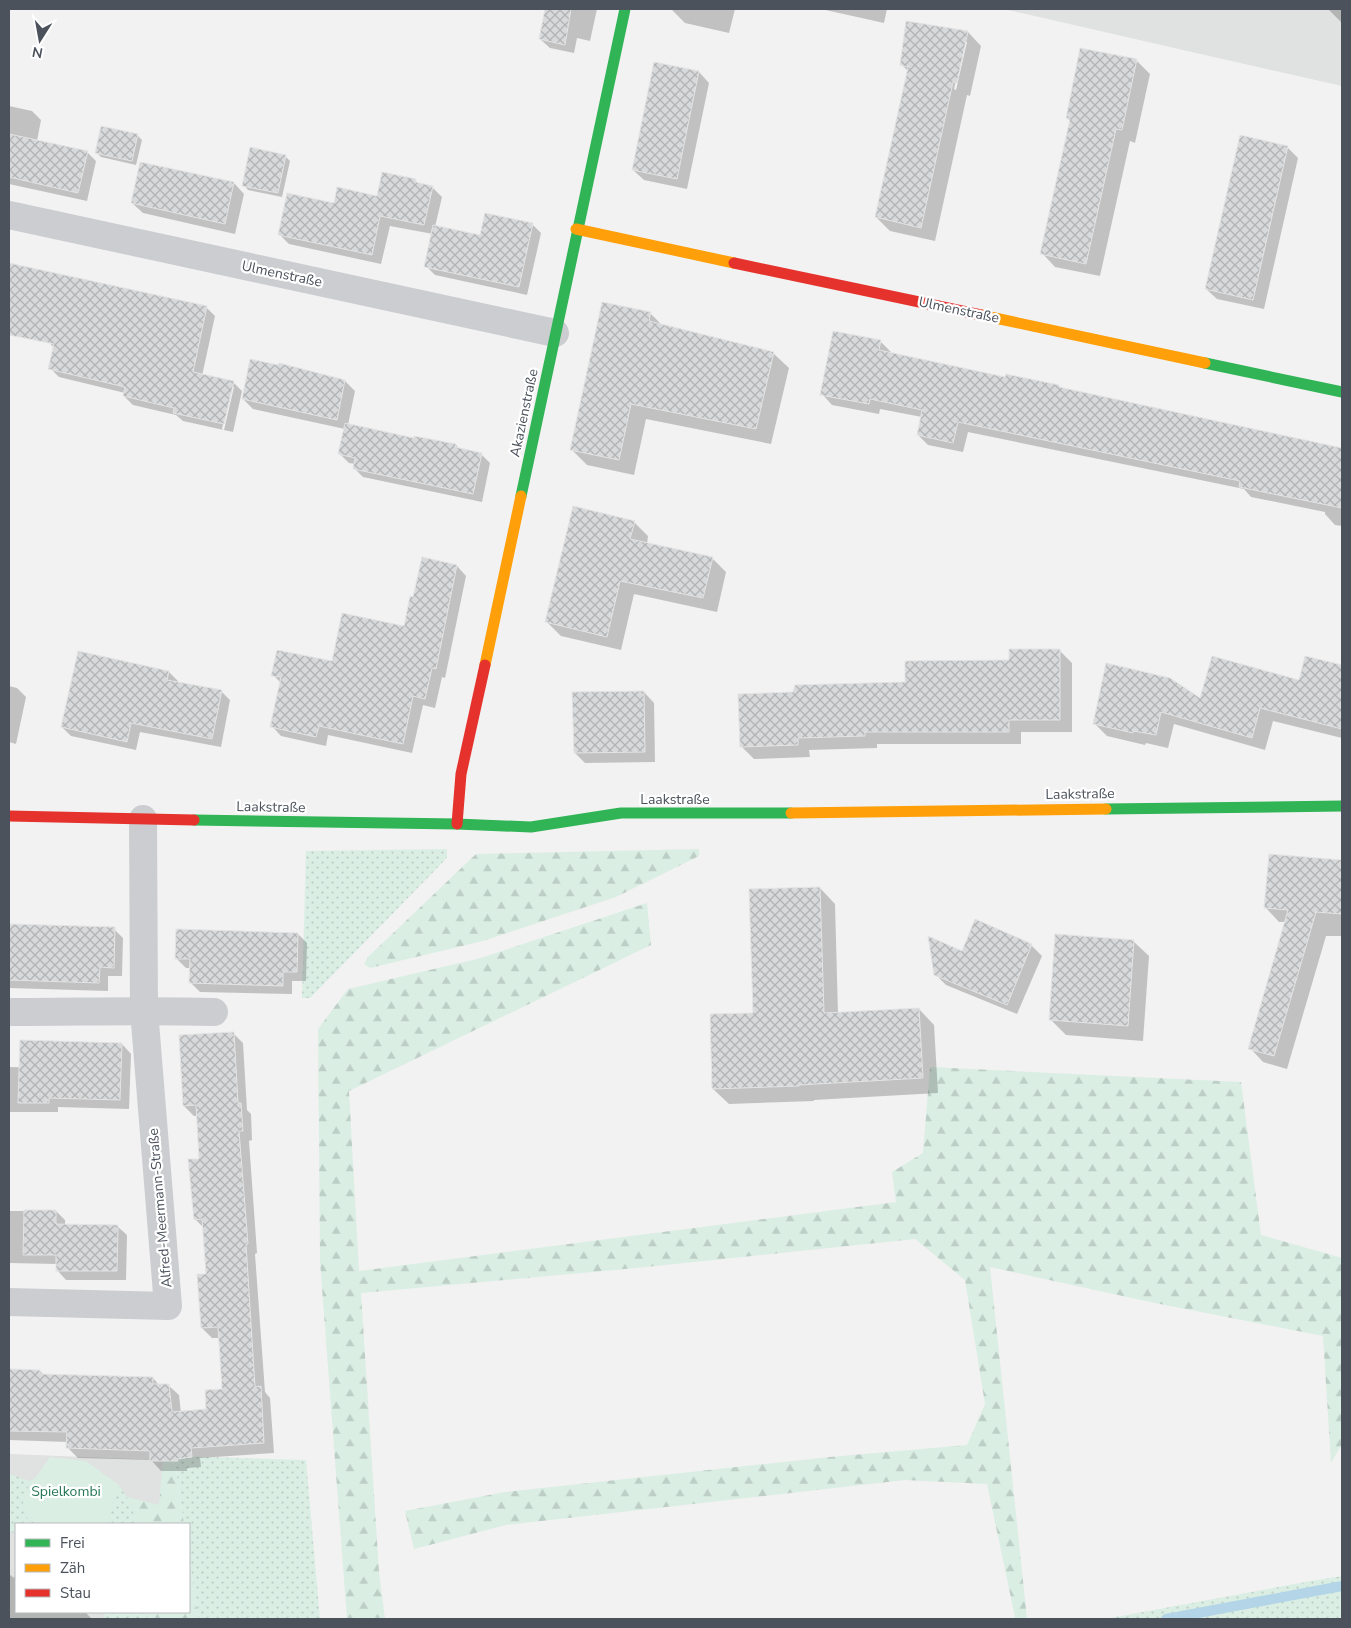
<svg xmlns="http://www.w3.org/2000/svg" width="1351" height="1628" viewBox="0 0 1351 1628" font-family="'Nunito Sans',sans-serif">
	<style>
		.education { fill: #e0e1e1 }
		.grass { fill: url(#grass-dots) }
		.forest { fill: url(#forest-firs) }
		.park { fill: #daeee4 }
		.shadow { fill: #0003; fill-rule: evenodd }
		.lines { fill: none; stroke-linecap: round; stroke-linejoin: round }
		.stream { stroke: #b3d5e7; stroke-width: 10 }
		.building { fill: url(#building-cross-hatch); stroke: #e4e4e4 }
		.street { stroke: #cccdd0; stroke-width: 28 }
		.fast { stroke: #30b455; stroke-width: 11 }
		.slow { stroke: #ff9f0a; stroke-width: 11 }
		.jam { stroke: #e5322d; stroke-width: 11 }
		.labels { text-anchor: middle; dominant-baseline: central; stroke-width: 4.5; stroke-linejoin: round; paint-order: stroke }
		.street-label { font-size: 14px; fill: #4b525c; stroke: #fff }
		.park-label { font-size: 14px; fill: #247657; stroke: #fff }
	</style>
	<defs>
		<pattern id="grass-dots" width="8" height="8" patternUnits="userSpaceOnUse" patternTransform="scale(1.25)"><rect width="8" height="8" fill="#daeee4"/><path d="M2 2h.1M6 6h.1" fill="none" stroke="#bdcec6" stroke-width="1.8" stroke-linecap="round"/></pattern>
		<pattern id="forest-firs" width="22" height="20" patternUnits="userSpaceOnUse" patternTransform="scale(1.25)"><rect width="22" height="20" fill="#daeee4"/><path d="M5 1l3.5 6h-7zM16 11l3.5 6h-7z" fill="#bdcec6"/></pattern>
		<pattern id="building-cross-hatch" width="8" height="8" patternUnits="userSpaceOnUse" patternTransform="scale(1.25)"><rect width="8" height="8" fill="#d8d9db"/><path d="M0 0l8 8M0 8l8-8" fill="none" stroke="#b1b3b5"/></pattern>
	</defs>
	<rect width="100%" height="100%" fill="#f2f2f2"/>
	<!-- education -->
	<g class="education">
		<polygon points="1004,9 1342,9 1342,86 1183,50"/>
		<polygon points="9,1454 163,1460 159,1524 16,1524 16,1612 153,1612 152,1619 9,1619"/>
	</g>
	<!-- grass -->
	<g class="grass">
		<polygon points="447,849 447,858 310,998 302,998 306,851"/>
		<polygon points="174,1456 306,1460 320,1619 198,1619 189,1557 189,1524 184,1524"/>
		<polygon points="9,1474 30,1481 23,1503 25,1516 36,1524 16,1524 16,1533 9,1532"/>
		<polygon points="119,1485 127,1497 138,1524 107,1524"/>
		<polygon points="1342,1576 1342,1619 1105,1619 1311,1581"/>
		<polygon points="104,1612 146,1612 148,1619 105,1619"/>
	</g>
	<!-- forest -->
	<g class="forest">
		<polygon points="699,849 699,856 616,897 483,941 370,968 364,964 368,957 476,854"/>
		<polygon points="647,903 651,945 349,1091 359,1271 896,1202 892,1172 923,1153 930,1067 1241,1082 1261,1235 1342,1258 1342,1444 1331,1463 1323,1336 1150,1302 990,1267 1027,1619 1013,1619 1015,1617 987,1484 905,1480 506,1525 414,1549 405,1511 505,1492 830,1457 967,1445 985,1404 965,1280 915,1239 636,1268 361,1293 379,1572 385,1619 347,1619 320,1261 318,1029 348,989 481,958"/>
		<polygon points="174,1456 184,1524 138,1524 127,1497 159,1505 163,1460"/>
		<polygon points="189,1557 198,1619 148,1619 146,1612 189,1612"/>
	</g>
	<!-- park -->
	<polygon class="park" points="50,1457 86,1461 119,1485 107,1524 36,1524 25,1516 23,1503 30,1481 35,1478"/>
	<!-- shadow -->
	<g class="shadow">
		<polygon points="546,9 597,9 590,41 577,38 574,53 550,48 540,39"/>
		<polygon points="671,9 735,9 729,33 685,23"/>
		<polygon points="821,9 887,9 884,23"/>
		<polygon points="1328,9 1342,9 1342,23"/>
		<path d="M968,32L981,46L970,96L967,95L935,241L890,231L876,217L908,71L901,64ZM965,42H967L956,90L954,89Z"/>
		<polygon points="1136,60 1150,74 1135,143 1130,141 1100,276 1055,267 1042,253 1071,122 1067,118"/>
		<polygon points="699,72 709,83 687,189 644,180 633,170"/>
		<polygon points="9,106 32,111 41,120 37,141 87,152 96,161 87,201 9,184"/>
		<polygon points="137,135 142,140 136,165 101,157 96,152"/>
		<polygon points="1287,147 1298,158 1264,309 1217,299 1206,289"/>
		<polygon points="285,156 290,161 282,197 248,190 244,185"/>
		<polygon points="415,180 420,185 432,187 442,197 435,227 481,237 532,224 541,233 527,295 435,275 426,266 433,234 390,226 381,264 289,244 279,234 335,205 378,198"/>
		<polygon points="234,183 244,194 235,234 143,213 132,203"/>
		<path d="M9,264L206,307L215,316L202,376L233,382L242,391L233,432L183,421L176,415L133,405L124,396L125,393L59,377L50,368L54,348L49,342L53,322L9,313ZM231,387H234L224,430L222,429Z"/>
		<polygon points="650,313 663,326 773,353 789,368 771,444 646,419 634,475 587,465 571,449"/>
		<polygon points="881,342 891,352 891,354 1006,378 1059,386 1062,389 1342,449 1342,526 1335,525 1325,514 1325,512 1251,497 1244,489 968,432 963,452 928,445 918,435 922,417 880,409 879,414 832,405 822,394"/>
		<polygon points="345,381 355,391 348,425 415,439 415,438 456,445 459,449 481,454 490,463 482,502 363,477 354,468 355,464 349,463 340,454 345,429 253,409 243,399"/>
		<polygon points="634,522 648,536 647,544 712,558 726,572 717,612 634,594 621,650 561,636 547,622"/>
		<polygon points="457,566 466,576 445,678 442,677 435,708 423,705 412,753 328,735 326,746 281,736 272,726 281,683 273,675 333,663 405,628 414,598"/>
		<polygon points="1060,651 1072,663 1072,732 1021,732 1021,744 877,744 877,748 809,750 810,757 754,759 742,747 794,693 907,683"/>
		<polygon points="1306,657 1342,667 1342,738 1273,721 1265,750 1174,724 1168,748 1146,743 1145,745 1107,736 1094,723 1201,700 1300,681"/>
		<polygon points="169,672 178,681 177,683 221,691 230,700 221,747 140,732 136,750 71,736 62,727"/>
		<polygon points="9,686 17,688 26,697 16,744 9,742"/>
		<polygon points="644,692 654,703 655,762 585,763 575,753"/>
		<polygon points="1270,855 1342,861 1342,936 1326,936 1287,1069 1263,1062 1250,1048 1286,922 1279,922 1266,908"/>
		<polygon points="820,888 835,904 838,1013 919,1009 934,1025 938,1093 814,1100 814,1101 729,1104 713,1089"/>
		<polygon points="9,925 114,929 123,938 122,976 108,976 108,991 9,988"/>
		<polygon points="298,934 307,943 306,981 292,981 292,994 200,992 190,982 191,968 186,968 176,958"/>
		<polygon points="1133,941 1149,956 1143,1041 1066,1035 1051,1020"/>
		<polygon points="1031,945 1042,956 1017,1014 946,985 935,974"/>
		<polygon points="233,1033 243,1043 247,1110 251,1114 252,1140 249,1141 257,1253 255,1254 265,1392 270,1398 274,1453 200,1458 201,1467 187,1468 187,1471 161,1471 151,1460 78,1458 68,1448 68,1442 9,1440 9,1370 40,1371 44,1375 153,1378 159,1385 168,1385 179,1395 181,1413 208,1410 224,1390 220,1338 212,1338 202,1328 207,1275 204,1228 195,1219 201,1160 198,1116 194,1116 184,1106"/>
		<polygon points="122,1044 131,1054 129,1109 58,1107 58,1112 9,1112 9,1067 51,1068"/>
		<polygon points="9,1211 56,1211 65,1220 65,1225 117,1226 127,1235 126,1280 66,1280 57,1270 57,1264 9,1263"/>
		<polygon points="16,1572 16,1612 85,1612 92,1619 9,1619 9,1574 14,1578"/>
	</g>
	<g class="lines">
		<!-- stream -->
		<polyline class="stream" points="1166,1619 1342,1586"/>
	</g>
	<!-- building -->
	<g class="building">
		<polygon points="545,9 571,9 565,45 539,39"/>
		<polygon points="906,21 968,31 957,83 953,82 921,228 875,217 908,67 900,65"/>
		<polygon points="1080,48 1137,59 1122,130 1116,129 1086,264 1040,254 1070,119 1066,118"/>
		<polygon points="654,62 699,71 677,179 632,170"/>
		<polygon points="101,126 138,134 132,161 95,153"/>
		<polygon points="9,134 88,151 78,193 9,177"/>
		<polygon points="1240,135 1288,146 1253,300 1205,289"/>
		<polygon points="250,147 286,155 278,193 242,186"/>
		<polygon points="140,162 234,182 225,224 131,203"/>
		<polygon points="382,172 416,179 415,182 433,186 424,225 380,216 372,255 278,235 287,193 334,203 337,187 377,196"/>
		<polygon points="485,213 533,223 519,287 424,267 433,225 480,235"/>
		<polygon points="9,263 207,306 193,372 234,381 224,424 173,413 174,408 123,396 125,387 48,369 54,344 9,335"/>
		<polygon points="602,302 651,312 649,321 774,352 756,429 631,404 619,460 570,450"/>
		<polygon points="833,331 881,340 879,350 1005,377 1006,374 1059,385 1059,387 1342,448 1342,508 1239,487 1240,481 958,422 953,443 917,435 922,410 870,399 869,404 820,395"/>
		<polygon points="250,359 278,365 279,363 345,380 337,420 242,399"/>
		<polygon points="345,423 414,438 414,436 456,444 455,447 482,453 473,494 353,469 355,458 338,454"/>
		<polygon points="573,506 635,521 630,539 713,557 703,598 620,581 607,637 545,622"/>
		<polygon points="422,557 457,565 436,669 432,668 425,699 413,696 403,744 319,726 316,737 270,727 281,677 271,676 277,650 332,661 342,613 404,626 410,596 413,597"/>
		<polygon points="1009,649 1060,649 1060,720 1009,720 1009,732 865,732 865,736 798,738 798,745 740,747 738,694 793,692 795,685 905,682 905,661 1009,660"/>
		<polygon points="78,651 169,671 167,680 222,690 212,739 131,723 127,742 61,727"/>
		<polygon points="1212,656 1299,680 1305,656 1342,665 1342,729 1260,708 1252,738 1161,712 1156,735 1133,731 1133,733 1093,724 1106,663 1170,678 1200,698"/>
		<polygon points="644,691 645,752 574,753 572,692"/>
		<polygon points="1269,854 1342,860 1342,914 1316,912 1274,1056 1248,1049 1288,910 1264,908"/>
		<polygon points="820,887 824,1013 919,1008 923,1078 799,1085 799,1086 712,1089 710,1014 753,1013 749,889"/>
		<polygon points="975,919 1032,944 1007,1005 934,975 928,936 962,951"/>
		<polygon points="9,924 115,927 114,968 100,967 99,983 9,980"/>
		<polygon points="176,929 298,933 297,972 283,972 283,986 189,983 190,959 175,959"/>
		<polygon points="1055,934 1134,940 1128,1026 1049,1020"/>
		<polygon points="234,1032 238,1103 241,1103 243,1131 239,1131 248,1244 246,1244 255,1387 261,1386 264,1443 191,1448 192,1457 177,1459 178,1461 150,1461 150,1451 66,1448 67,1432 9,1431 9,1369 40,1370 40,1374 153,1377 153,1384 169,1384 172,1412 206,1409 205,1390 222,1389 218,1327 201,1328 197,1274 206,1274 202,1219 194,1220 188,1159 199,1159 196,1105 183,1106 179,1035"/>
		<polygon points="20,1040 122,1043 120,1100 49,1098 49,1103 18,1103"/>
		<polygon points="24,1210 56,1210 56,1224 118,1225 117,1271 56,1271 56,1255 23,1255"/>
	</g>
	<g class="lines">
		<!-- street -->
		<g class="street">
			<polyline points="9,215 555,333"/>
			<path d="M9,1012C77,1012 146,1010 214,1012"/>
			<polyline points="9,1302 168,1306 144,1010 143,819"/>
		</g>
		<!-- fast -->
		<g class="fast">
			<polyline points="1205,363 1342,392"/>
			<polyline points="521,496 625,9"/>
			<polyline points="1106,809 1342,806"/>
			<polyline points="194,820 457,824 531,827 621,813 791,813"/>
		</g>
		<!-- slow -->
		<g class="slow">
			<polyline points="576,229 734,263"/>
			<polyline points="981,315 1205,363"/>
			<polyline points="485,665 521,496"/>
			<polyline points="791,813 1106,809"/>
		</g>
		<!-- jam -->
		<g class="jam">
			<polyline points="734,263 981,315"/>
			<polyline points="9,816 194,820"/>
			<polyline points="457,824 461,774 485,665"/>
		</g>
	</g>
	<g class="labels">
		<!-- street labels -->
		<g class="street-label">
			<text transform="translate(282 274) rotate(12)">Ulmenstraße</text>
			<text transform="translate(959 310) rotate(12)">Ulmenstraße</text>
			<text transform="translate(524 413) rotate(-78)">Akazienstraße</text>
			<text transform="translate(1080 794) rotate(-1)">Laakstraße</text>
			<text x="675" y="799">Laakstraße</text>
			<text transform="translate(271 807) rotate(1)">Laakstraße</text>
			<text transform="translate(160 1208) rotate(-95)">Alfred-Meermann-Straße</text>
		</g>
		<!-- park labels -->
		<g class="park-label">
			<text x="66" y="1491">Spielkombi</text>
		</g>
	</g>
	<!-- border -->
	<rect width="1351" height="1628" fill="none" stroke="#4b525c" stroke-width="20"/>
	<!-- legend -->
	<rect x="15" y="1523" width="175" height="90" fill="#ffffff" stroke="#b7babe"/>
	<rect x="25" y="1539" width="25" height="8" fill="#30b455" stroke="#b7babe"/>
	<text x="60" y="1548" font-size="15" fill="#4b525c">Frei</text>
	<rect x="25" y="1564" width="25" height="8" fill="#ff9f0a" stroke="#b7babe"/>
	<text x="60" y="1573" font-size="15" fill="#4b525c">Zäh</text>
	<rect x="25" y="1589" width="25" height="8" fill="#e5322d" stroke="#b7babe"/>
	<text x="60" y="1598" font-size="15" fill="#4b525c">Stau</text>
	<!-- north arrow -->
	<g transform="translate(40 40) rotate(191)" stroke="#ffffff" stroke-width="4" paint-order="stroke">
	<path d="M0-4L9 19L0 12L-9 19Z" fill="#4b525c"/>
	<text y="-8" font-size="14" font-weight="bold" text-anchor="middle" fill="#4b525c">N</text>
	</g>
</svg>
